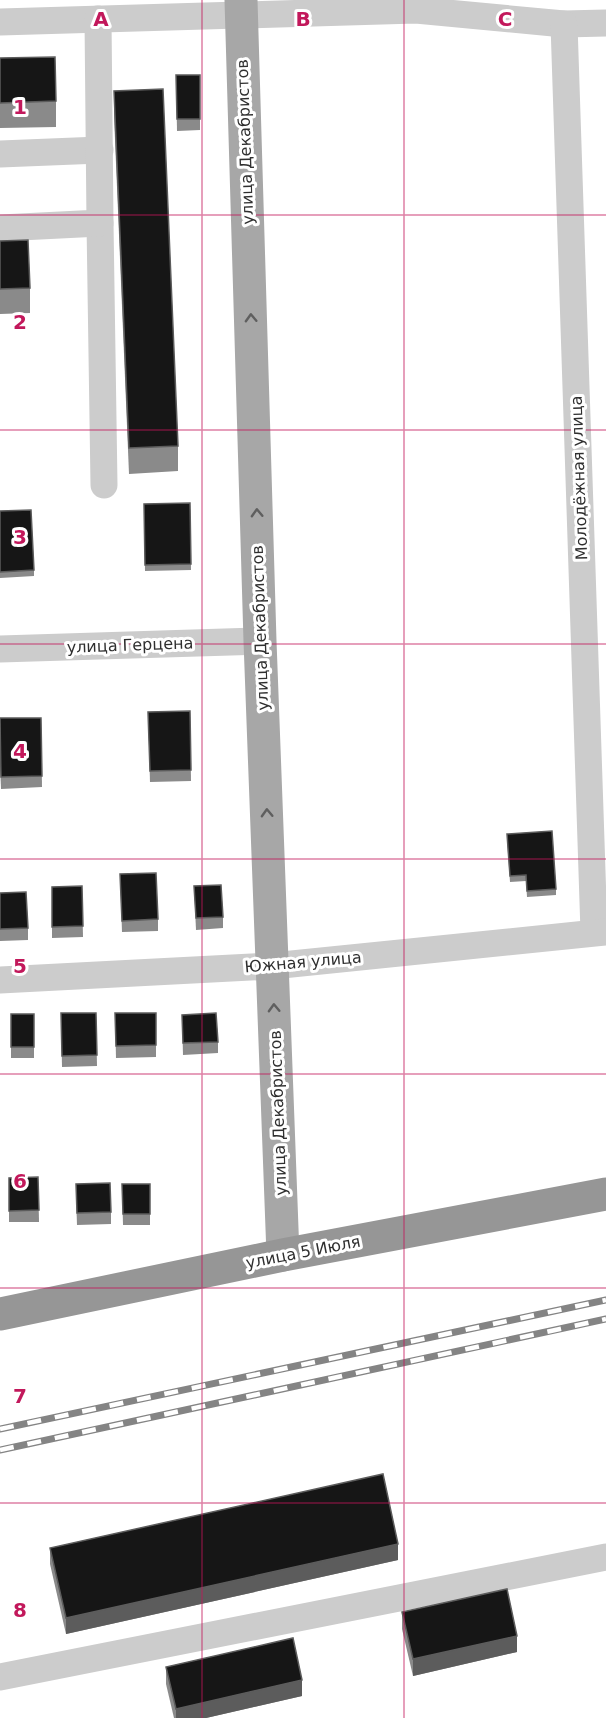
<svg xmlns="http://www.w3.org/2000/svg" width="606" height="1718" viewBox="0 0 606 1718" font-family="'DejaVu Sans',sans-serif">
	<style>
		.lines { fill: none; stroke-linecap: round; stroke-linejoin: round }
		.minor { stroke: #ccc; stroke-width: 27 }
		.major { stroke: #a7a7a7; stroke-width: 33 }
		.highway { stroke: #969696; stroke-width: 33 }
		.rail-casing { stroke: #848484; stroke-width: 7 }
		.rail { stroke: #fff; stroke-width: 4.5; stroke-dasharray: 14; stroke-linecap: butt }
		.wall { fill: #8a8a8a }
		.shaded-wall { fill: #5c5c5c }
		.building { fill: #161616; stroke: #5c5c5c; stroke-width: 1.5 }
		.oneway { stroke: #5f5f5f }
		.grid { fill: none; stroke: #c2185b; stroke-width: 1.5; stroke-opacity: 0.55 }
		.labels { text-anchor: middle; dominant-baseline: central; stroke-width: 6; stroke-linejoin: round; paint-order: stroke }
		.street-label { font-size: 16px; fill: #2f2f2f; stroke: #fff }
		.grid-label { font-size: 20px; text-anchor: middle; font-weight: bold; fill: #c2185b; stroke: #fff; stroke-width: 6; stroke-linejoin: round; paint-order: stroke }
	</style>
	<rect width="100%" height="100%" fill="#fff"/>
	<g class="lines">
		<!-- minor -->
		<g class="minor">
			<polyline points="0,22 416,10 564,24 606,23"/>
			<polyline points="564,24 594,932"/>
			<polyline points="0,154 100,150"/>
			<polyline points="100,223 104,485"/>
			<polyline points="0,228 100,223 98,19"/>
			<polyline points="0,649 260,641"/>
			<polyline points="0,980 272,966 606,932"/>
			<polyline points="0,1677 606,1557"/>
		</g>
		<!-- major -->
		<polyline class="major" points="241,0 260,641 283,1255"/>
		<!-- highway -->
		<polyline class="highway" points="0,1314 283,1255 606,1194"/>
		<!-- rail casing -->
		<g class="rail-casing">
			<g id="rail">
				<polyline points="0,1429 606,1300"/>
				<polyline points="0,1450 606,1319"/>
			</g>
		</g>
		<!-- rail -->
		<use href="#rail" class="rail"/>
	</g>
	<!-- wall -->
	<g class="wall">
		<polygon points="0,58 56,101 56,127 0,128"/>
		<polygon points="176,75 200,75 200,130 177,131"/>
		<polygon points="114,91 178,446 178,471 129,474 114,116"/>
		<polygon points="0,241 30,288 30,313 0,314"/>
		<polygon points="190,503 191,570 145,571 144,504"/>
		<polygon points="0,511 34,570 34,576 0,578"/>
		<polygon points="190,711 191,781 150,782 148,712"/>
		<polygon points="41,718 42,787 1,789 0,763"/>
		<polygon points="507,840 556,889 556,895 527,897 526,881 510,882"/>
		<polygon points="120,874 158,919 158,931 122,932"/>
		<polygon points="82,886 83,937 52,938 52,887"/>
		<polygon points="194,886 223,917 223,928 196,930"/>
		<polygon points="0,893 28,928 28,940 0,941"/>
		<polygon points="61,1013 96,1013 97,1066 62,1067"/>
		<polygon points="115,1013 156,1013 156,1057 116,1058"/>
		<rect x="11" y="1014" width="23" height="44"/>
		<polygon points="182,1015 218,1042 218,1053 183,1055"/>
		<polygon points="38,1177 39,1222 9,1222 9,1178"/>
		<polygon points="122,1184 150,1184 150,1225 123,1225"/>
		<polygon points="76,1196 111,1212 111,1224 77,1225"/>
		<polygon points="50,1548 398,1560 66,1634 50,1564"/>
		<polygon points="402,1612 517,1652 413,1676 402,1629"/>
		<polygon points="166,1667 302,1696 206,1718 174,1718 166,1684"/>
	</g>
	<!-- shaded-wall -->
	<g class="shaded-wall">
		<polygon points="398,1544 398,1560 66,1634 66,1618"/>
		<polygon points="517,1636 517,1652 413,1676 413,1659"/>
		<polygon points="302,1680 302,1696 206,1718 176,1718 176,1709"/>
	</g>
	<!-- building -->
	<g class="building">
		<polygon points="55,57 56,101 0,103 0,58"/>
		<polygon points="176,75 200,75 200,119 177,119"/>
		<polygon points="163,89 178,446 129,448 114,91"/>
		<polygon points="28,240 30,288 0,289 0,241"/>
		<polygon points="190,503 191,564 145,565 144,504"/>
		<polygon points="31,510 34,570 0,572 0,511"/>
		<polygon points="190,711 191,770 150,771 148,712"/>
		<polygon points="0,718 41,718 42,776 1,777"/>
		<polygon points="552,831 556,889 527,891 526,875 510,876 507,834"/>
		<polygon points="156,873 158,919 122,921 120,874"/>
		<polygon points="221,885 223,917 196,918 194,886"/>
		<polygon points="82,886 83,926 52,927 52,887"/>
		<polygon points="26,892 28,928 0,929 0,893"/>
		<polygon points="61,1013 96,1013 97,1055 62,1056"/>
		<polygon points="115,1013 156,1013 156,1045 116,1046"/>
		<polygon points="216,1013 218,1042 183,1043 182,1015"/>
		<rect x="11" y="1014" width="23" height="33"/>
		<polygon points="38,1177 39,1210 9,1211 9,1178"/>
		<polygon points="110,1183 111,1212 77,1213 76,1184"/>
		<polygon points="122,1184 150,1184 150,1214 123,1214"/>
		<polygon points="383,1474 398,1544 66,1618 50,1548"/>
		<polygon points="507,1589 517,1636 413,1659 402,1612"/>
		<polygon points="293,1638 302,1680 176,1709 166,1667"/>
	</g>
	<!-- one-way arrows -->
	<defs><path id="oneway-chevron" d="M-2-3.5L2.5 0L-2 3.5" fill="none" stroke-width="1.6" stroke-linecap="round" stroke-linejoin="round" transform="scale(1.5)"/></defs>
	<g class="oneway">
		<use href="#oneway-chevron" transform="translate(251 318) rotate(-92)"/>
		<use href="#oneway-chevron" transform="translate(257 513) rotate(-92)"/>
		<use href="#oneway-chevron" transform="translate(267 813) rotate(-92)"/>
		<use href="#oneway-chevron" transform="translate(274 1008) rotate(-92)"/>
	</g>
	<!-- grid -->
	<path class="grid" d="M202,0V1718M404,0V1718M0,215H606M0,430H606M0,644H606M0,859H606M0,1074H606M0,1288H606M0,1503H606"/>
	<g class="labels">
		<!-- street labels -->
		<g class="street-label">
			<text transform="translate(245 142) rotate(-92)">улица Декабристов</text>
			<text transform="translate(579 478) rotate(-92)">Молодёжная улица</text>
			<text transform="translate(260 628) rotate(-92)">улица Декабристов</text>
			<text transform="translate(130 645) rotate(-2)">улица Герцена</text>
			<text transform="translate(303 962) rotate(-5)">Южная улица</text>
			<text transform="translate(278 1113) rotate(-92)">улица Декабристов</text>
			<text transform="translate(303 1252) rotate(-11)">улица 5 Июля</text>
		</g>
	</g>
	<g class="grid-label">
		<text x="101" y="26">A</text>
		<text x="303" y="26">B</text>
		<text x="505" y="26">C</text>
		<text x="20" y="114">1</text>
		<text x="20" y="329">2</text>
		<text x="20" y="544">3</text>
		<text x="20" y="758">4</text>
		<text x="20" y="973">5</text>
		<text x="20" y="1188">6</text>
		<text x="20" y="1403">7</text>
		<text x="20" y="1617">8</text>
	</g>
</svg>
